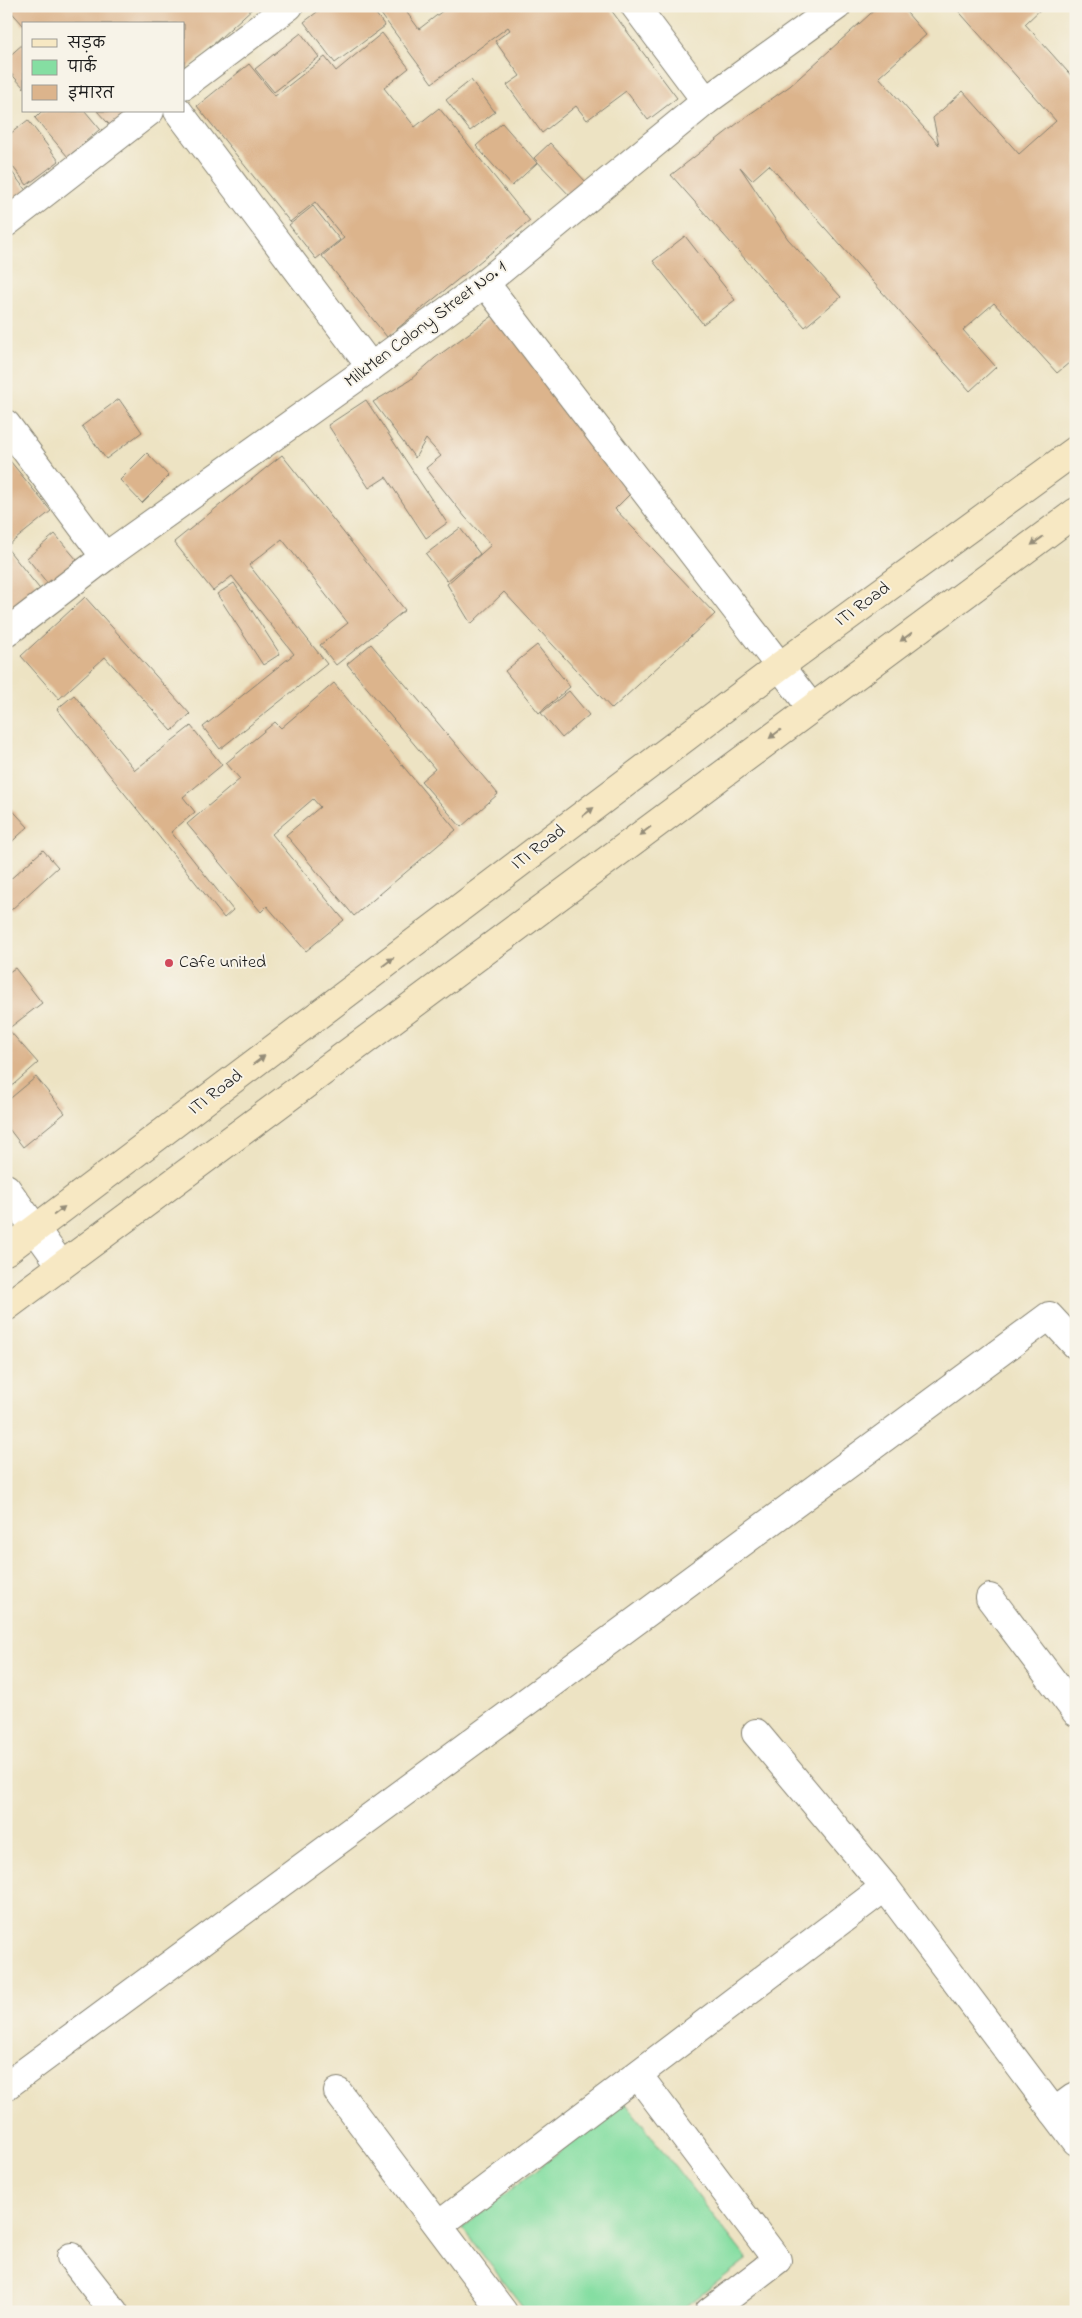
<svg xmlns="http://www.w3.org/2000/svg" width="1082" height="2318" viewBox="0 0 1082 2318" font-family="'Indie Flower','Playpen Sans Deva',sans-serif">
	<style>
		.green { fill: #85dea2; stroke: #507d5f }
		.building { fill: #dcb48c }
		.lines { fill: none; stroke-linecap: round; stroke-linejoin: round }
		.street-casing { stroke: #848070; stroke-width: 30 }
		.secondary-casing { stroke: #848070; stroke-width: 30 }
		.street { stroke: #fff; stroke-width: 28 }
		.secondary { stroke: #f7e8c3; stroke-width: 28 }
		.oneway { fill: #948c78 }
		.poi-dot { fill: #d1495b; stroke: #f7f3e8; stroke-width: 2 }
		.labels { text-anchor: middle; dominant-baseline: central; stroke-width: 4; stroke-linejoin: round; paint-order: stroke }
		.street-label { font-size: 18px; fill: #1c1c1c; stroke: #f7f3e8 }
		.poi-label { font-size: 18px; fill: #1c1c1c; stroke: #f7f3e8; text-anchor: start }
	</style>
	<rect width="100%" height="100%" fill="#f7f3e8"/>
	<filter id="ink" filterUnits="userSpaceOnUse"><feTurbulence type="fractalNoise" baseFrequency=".02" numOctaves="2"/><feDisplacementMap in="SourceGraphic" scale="10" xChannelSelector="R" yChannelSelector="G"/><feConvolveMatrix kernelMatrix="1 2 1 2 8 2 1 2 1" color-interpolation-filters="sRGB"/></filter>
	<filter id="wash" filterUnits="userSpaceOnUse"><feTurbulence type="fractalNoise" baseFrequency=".0096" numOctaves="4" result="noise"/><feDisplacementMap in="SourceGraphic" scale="20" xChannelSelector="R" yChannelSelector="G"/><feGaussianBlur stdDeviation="1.12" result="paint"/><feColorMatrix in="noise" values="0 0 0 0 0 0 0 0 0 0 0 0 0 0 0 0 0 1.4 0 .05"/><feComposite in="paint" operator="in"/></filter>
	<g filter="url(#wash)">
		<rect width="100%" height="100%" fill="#ede3c3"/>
		<!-- green -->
		<polygon class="green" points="624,2101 747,2259 679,2312 527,2312 462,2228"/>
		<g id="blocks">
			<!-- building -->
			<g class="building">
				<polygon points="6,6 255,6 184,71 184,24 24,24 24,26"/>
				<polygon points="325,6 370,6 385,26 335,63 304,22"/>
				<polygon points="375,6 402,6 419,29 449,6 608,6 677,98 648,120 626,91 587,120 576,106 542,133 507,85 520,76 495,41 510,30 508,27 432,83"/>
				<polygon points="879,6 901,6 926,35 879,77 939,145 933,118 963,91 1019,154 1056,121 954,6 1044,6 1025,24 1076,81 1076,357 1057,373 994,303 963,330 996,367 970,391 769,165 752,180 740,167 788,239 841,297 805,327 671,175 747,116 790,86"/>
				<polygon points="301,33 319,57 274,92 255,69"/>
				<polygon points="382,33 409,68 384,88 415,127 439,108 530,221 387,337 322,256 344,238 315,202 290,222 197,106 249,64 275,96 325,57 336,71"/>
				<polygon points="24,43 24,88 6,68 6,59"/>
				<polygon points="471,80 495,112 470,131 446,100"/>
				<polygon points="42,111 85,111 100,129 68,157 35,118"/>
				<polygon points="97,111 139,111 116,132"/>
				<polygon points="28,120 59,161 27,185 6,158 6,137"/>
				<polygon points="502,123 537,163 512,186 476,146"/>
				<polygon points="550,143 586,182 571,197 534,158"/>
				<polygon points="6,164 27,192 6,208"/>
				<polygon points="313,206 340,240 316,259 289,225"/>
				<polygon points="685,236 735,300 703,324 653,261"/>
				<polygon points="494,315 634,490 615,509 715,614 612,709 504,592 471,624 447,584 491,545 465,517 426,468 441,456 426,439 415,458 373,402 410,380 435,358"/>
				<polygon points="119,399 142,432 106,459 82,426"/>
				<polygon points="366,400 447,523 426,538 386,477 369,488 328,425"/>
				<polygon points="147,453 169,476 142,503 120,480"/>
				<polygon points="282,455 405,610 336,665 320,645 348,623 282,539 249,565 327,664 220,749 203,727 294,654 232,576 213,591 174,542"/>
				<polygon points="6,456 51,511 6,547"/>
				<polygon points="460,528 480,554 447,581 426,554"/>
				<polygon points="55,534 77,560 48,584 27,558"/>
				<polygon points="6,547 43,593 6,624"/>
				<polygon points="234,583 280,654 263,665 217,594"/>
				<polygon points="85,597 190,714 172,731 105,657 59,699 21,656"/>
				<polygon points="371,644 498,794 461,827 421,781 435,769 347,664"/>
				<polygon points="537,645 570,687 539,713 505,671"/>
				<polygon points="334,683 456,830 354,916 286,835 320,807 313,799 272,834 344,920 306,951 267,906 261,912 187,824 240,779 226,763 275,722 281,728"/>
				<polygon points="569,691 589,715 562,738 541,713"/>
				<polygon points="74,695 135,770 191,726 222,765 183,797 195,812 171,832 233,910 224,918 57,709"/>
				<polygon points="6,803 28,827 6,847"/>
				<polygon points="43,850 58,867 11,910 6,905 6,883"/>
				<polygon points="15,968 42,1003 8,1029 38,1063 6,1091 6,974"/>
				<polygon points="36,1077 65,1113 23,1147 6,1125 6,1102"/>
			</g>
		</g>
	</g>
	<g filter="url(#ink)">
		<use href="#blocks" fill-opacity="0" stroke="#848070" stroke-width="1"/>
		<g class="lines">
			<!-- street casing -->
			<g class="street-casing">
				<g id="street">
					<polyline points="635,6 706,101"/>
					<polyline points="184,85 289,6"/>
					<polyline points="178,111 371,367"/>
					<polyline points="6,223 150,111"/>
					<polyline points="485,283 811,707"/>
					<polyline points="6,424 105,557"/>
					<polyline points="6,633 105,557 371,367 485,283 706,101 837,6"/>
					<polyline points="6,1188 61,1265"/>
					<polyline points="990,1598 1076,1712"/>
					<polyline points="756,1733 885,1887"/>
					<polyline points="638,2075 777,2260 709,2312"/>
					<polyline points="6,2086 1049,1316 1076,1345"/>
					<polyline points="338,2092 503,2312"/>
					<polyline points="1054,2112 1076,2096"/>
					<polyline points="439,2225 885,1887 1076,2141"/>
					<polyline points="71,2257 114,2312"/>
				</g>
			</g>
			<!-- secondary casing -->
			<g class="secondary-casing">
				<g id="secondary">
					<polyline points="6,1251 780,666 1076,450"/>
					<polyline points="6,1307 1076,512"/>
				</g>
			</g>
			<!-- street -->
			<use href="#street" class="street"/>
			<!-- secondary -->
			<use href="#secondary" class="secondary"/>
		</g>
		<!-- one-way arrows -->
		<defs><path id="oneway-solid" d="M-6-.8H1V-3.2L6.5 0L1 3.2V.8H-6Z" transform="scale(1.25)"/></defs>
		<g class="oneway">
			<use href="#oneway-solid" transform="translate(1037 541) rotate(144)"/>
			<use href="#oneway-solid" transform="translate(906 637) rotate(144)"/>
			<use href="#oneway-solid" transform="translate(775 734) rotate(143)"/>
			<use href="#oneway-solid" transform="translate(588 812) rotate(-37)"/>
			<use href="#oneway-solid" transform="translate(645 831) rotate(143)"/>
			<use href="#oneway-solid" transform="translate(388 962) rotate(-37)"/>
			<use href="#oneway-solid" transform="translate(259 1060) rotate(-37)"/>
			<use href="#oneway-solid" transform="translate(59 1211) rotate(-37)"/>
		</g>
	</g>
	<!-- markers -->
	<circle class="poi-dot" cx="169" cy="963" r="5"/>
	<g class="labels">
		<!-- street labels -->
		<g class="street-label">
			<text transform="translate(426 325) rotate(-37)">MilkMen Colony Street No. 1</text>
			<text transform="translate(863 605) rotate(-36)">ITI Road</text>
			<text transform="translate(539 848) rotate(-37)">ITI Road</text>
			<text transform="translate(216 1093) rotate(-37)">ITI Road</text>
		</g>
		<!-- poi labels -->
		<g class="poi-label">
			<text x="179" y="963">Cafe united</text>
		</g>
	</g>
	<!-- margin -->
	<rect width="1082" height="2318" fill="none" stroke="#f7f3e8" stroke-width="25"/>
	<!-- legend -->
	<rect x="22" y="22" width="162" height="90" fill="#f7f3e8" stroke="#9f9d96"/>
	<rect x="32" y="39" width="25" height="8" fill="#f7e8c3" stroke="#9f9d96"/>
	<text x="68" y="48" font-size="15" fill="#1c1c1c">सड़क</text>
	<rect x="32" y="60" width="25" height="15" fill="#85dea2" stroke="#9f9d96"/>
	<text x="68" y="72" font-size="15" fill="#1c1c1c">पार्क</text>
	<rect x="32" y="85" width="25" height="15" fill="#dcb48c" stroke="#9f9d96"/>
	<text x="68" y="98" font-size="15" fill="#1c1c1c">इमारत</text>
</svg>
